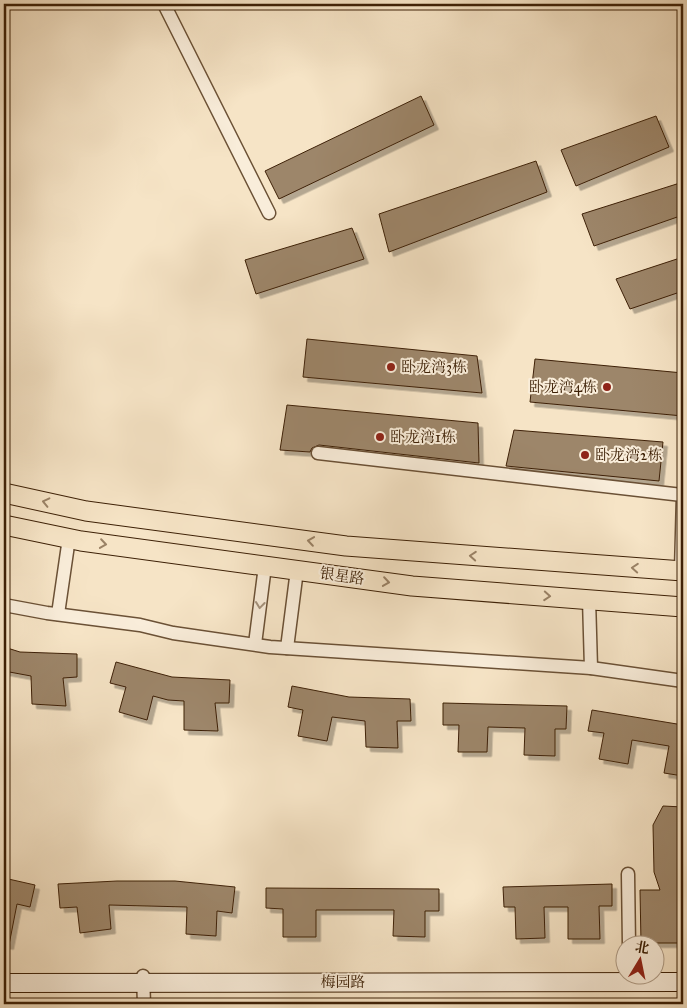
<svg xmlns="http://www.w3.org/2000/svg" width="687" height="1008" viewBox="0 0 687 1008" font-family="'IM FELL Great Primer','Noto Serif SC',serif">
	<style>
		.building { fill: #9d866a; stroke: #3d2006; filter: url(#shadow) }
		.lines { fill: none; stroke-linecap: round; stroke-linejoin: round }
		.street-casing { stroke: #6b5136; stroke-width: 15 }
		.secondary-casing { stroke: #3d2006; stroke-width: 20 }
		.primary-casing { stroke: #3d2006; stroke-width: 21 }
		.street { stroke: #f9edda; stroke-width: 12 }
		.secondary { stroke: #f9edda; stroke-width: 18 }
		.primary { stroke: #f6e4c6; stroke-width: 19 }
		.oneway { stroke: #9a8266 }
		.oneway2 { stroke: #a4917b }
		.poi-dot { fill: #8f2418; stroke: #f9edda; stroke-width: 2 }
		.labels { text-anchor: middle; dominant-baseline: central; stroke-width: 4; stroke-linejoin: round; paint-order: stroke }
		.poi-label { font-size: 15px; fill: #3d2006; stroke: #f9edda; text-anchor: start }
		.street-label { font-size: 15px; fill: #3d2006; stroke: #f9edda }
	</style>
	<defs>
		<filter id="shadow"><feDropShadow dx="4.5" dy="4.5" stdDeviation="0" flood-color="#0004"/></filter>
	</defs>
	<rect width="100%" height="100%" fill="#f6e4c6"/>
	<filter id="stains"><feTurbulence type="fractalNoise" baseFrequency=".004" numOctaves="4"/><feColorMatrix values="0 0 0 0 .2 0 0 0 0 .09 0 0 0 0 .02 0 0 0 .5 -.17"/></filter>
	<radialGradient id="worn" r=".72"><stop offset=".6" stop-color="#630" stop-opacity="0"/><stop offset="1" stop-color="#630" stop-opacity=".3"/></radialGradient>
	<!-- building -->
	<g class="building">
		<polygon points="421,96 434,125 279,199 265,171"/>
		<polygon points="656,116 669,147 576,186 561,150"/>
		<polygon points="536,161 547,192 389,252 379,214"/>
		<polygon points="683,182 683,215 594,246 582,214"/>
		<polygon points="352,228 364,259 256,294 245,260"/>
		<polygon points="683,257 683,291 630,309 616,279"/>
		<polygon points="307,339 477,356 482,393 303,377"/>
		<polygon points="535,359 683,373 683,416 530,402"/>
		<polygon points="287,405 478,423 479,463 319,445 312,448 310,452 280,450"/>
		<polygon points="514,430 663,442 659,481 506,466"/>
		<polygon points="4,647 20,652 77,654 77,677 63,678 66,706 32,704 31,676 4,671"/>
		<polygon points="116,662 172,677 230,680 229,703 215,703 218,731 184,730 184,701 168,700 153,696 147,720 119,712 126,687 110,683"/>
		<polygon points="292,686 349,697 410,699 411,721 397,721 398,748 366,747 365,721 332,717 327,741 298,736 303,710 288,707"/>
		<polygon points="443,703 567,706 566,729 555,729 555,756 524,755 525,728 488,727 487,752 458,752 459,725 443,725"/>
		<polygon points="592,710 683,725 683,776 664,773 669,746 632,740 628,764 599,759 604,733 588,731"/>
		<polygon points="663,806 683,807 683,943 641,943 640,890 660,890 654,872 653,825"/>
		<polygon points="4,878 35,885 30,907 17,904 9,945 4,944"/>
		<polygon points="117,881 175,881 235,887 232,913 217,911 216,936 186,934 187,907 109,905 111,929 80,933 77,907 60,908 58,884"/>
		<polygon points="612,884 612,906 599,906 600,939 568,939 568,907 544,907 545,938 516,939 515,907 504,907 503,887"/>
		<polygon points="266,888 439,889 439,911 425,911 425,937 393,936 394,910 316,910 316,937 283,937 283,909 266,908"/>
	</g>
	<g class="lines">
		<!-- street casing -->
		<g class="street-casing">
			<g id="street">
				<polyline points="164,4 269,213"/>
				<polyline points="318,453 682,495"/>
				<polyline points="681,571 683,495"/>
				<polyline points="589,599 591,668"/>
				<polyline points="4,605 47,613 140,625 173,633 270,647 591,668 683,681"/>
				<polyline points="58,614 69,538"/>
				<polyline points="255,644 265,566"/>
				<polyline points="287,648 297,570"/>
				<polyline points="628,874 629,946"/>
				<polyline points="143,976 144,1004"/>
			</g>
		</g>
		<!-- secondary casing -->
		<g class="secondary-casing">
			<polyline id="secondary" points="4,983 683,982"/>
		</g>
		<!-- primary casing -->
		<g class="primary-casing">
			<g id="primary">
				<polyline points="4,493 86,511 346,546 683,571"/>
				<polyline points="4,525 81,541 412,586 683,607"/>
			</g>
		</g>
		<!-- street -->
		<use href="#street" class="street"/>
		<!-- secondary -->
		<use href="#secondary" class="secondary"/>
		<!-- primary -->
		<use href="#primary" class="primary"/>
	</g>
	<!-- one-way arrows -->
	<defs><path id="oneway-chevron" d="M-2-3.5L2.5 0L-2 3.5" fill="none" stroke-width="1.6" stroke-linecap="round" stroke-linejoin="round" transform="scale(1.25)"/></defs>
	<g class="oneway">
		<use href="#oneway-chevron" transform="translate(46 502) rotate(-167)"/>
		<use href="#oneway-chevron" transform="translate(311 541) rotate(-172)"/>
		<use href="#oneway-chevron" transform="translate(103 544) rotate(8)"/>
		<use href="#oneway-chevron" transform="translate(473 556) rotate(-176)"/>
		<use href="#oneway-chevron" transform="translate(635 568) rotate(-176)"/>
		<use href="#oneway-chevron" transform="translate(386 582) rotate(8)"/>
		<use href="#oneway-chevron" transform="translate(547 596) rotate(4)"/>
	</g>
	<use class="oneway2" href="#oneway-chevron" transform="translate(260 605) rotate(97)"/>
	<!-- markers -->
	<g class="poi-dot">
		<circle cx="391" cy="367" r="5"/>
		<circle cx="607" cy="387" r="5"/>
		<circle cx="380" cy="437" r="5"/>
		<circle cx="585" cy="455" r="5"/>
	</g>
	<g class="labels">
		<!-- poi labels -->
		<g class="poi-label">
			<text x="401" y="367">卧龙湾3栋</text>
			<text x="597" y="387" text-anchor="end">卧龙湾4栋</text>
			<text x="390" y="437">卧龙湾1栋</text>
			<text x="595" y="455">卧龙湾2栋</text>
		</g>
		<!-- street labels -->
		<g class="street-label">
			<text transform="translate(342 576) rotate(8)">银星路</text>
			<text x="343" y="982">梅园路</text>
		</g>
	</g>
	<!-- margin -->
	<rect width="687" height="1008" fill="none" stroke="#f6e4c6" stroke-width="20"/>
	<rect x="5" y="5" width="677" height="998" fill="none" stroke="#3d2006" stroke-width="2.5"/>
	<rect x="10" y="10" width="667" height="988" fill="none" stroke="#3d2006"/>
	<!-- north arrow -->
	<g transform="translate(640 960) rotate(10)"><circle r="24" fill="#f9edda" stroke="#ae9b85"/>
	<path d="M0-4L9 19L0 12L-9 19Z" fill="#8f2418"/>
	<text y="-8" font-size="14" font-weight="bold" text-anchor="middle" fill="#3d2006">北</text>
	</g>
	<rect width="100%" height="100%" filter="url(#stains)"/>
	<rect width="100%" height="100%" fill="url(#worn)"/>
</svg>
